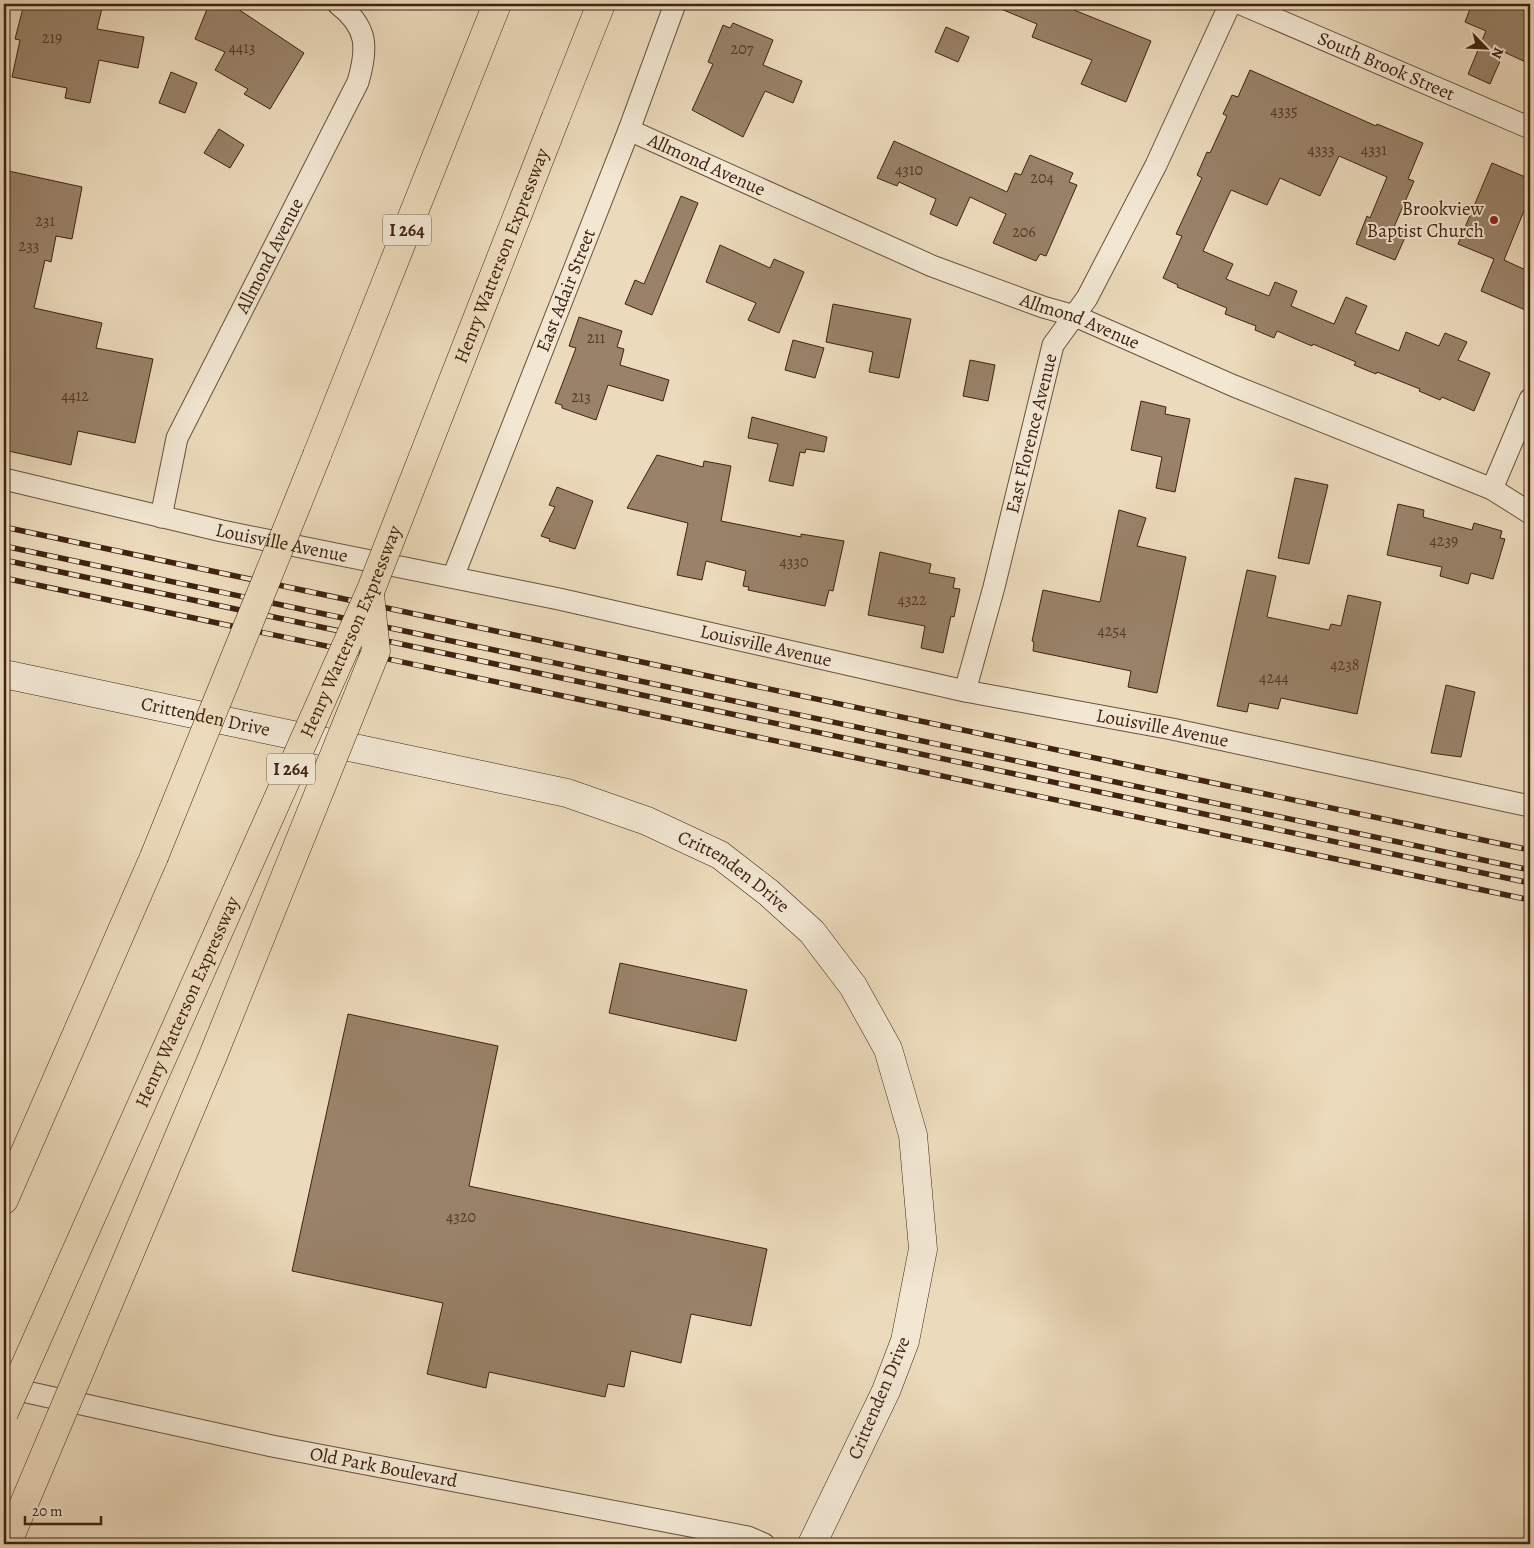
<svg xmlns="http://www.w3.org/2000/svg" width="1534" height="1548" viewBox="0 0 1534 1548" font-family="Alegreya,serif">
	<style>
		.building { fill: #998269; stroke: #402210 }
		.lines { fill: none; stroke-linecap: round; stroke-linejoin: round }
		.minor-casing { stroke: #6b503b; stroke-width: 23 }
		.secondary-casing { stroke: #402210; stroke-width: 29 }
		.motorway-casing { stroke: #402210; stroke-width: 29 }
		.minor { stroke: #f2e7d3; stroke-width: 21 }
		.secondary { stroke: #f2e7d3; stroke-width: 28 }
		.motorway { stroke: #ebdabb; stroke-width: 28 }
		.rail-casing { stroke: #402210; stroke-width: 5.5 }
		.rail { stroke: #f2e7d3; stroke-width: 4; stroke-dasharray: 11; stroke-linecap: butt }
		.motorway-bridge-casing { stroke: #402210; stroke-width: 29; stroke-linecap: butt }
		.motorway-bridge { stroke: #ebdabb; stroke-width: 28 }
		.poi-dot { fill: #8f2418; stroke: #f2e7d3; stroke-width: 2 }
		.labels { text-anchor: middle; dominant-baseline: central; stroke-width: 4; stroke-linejoin: round; paint-order: stroke }
		.number-label { font-size: 16px; fill: #563a26 }
		.shield { fill: #f2e7d3; stroke: #755d4a; stroke-width: 1 }
		.shield-label { font-size: 18px; font-weight: bold; fill: #402210 }
		.street-label { font-size: 19px; fill: #402210; stroke: #f2e7d3 }
		.poi-label { font-size: 19px; fill: #402210; stroke: #f2e7d3; text-anchor: end }
	</style>
	<rect width="100%" height="100%" fill="#ebdabb"/>
	<filter id="stains"><feTurbulence type="fractalNoise" baseFrequency=".004" numOctaves="4"/><feColorMatrix values="0 0 0 0 .2 0 0 0 0 .09 0 0 0 0 .02 0 0 0 .5 -.17"/></filter>
	<radialGradient id="worn" r=".72"><stop offset=".6" stop-color="#630" stop-opacity="0"/><stop offset="1" stop-color="#630" stop-opacity=".3"/></radialGradient>
	<!-- building -->
	<g class="building">
		<polygon points="24,4 103,4 97,29 144,37 138,68 99,60 90,103 65,98 67,88 12,77 20,40 15,39"/>
		<polygon points="209,4 240,4 238,9 304,53 270,109 244,94 248,89 215,70 225,52 195,39"/>
		<polygon points="989,4 1076,4 1074,10 1151,41 1126,102 1081,84 1092,60 1032,37 1037,24"/>
		<polygon points="1472,4 1530,4 1530,64 1504,52 1490,84 1468,74 1486,31 1465,22"/>
		<polygon points="733,23 773,40 763,65 802,81 793,103 765,91 743,137 692,110 713,64 708,62 723,25 730,28"/>
		<polygon points="946,27 969,37 958,62 935,52"/>
		<polygon points="1250,70 1376,126 1377,124 1423,143 1408,179 1414,181 1394,227 1407,233 1395,260 1356,244 1367,216 1370,218 1387,177 1339,156 1320,196 1280,178 1267,205 1231,190 1203,251 1233,264 1226,279 1269,296 1275,282 1297,291 1291,306 1334,324 1346,297 1367,306 1355,333 1399,351 1406,332 1439,346 1445,333 1467,342 1458,360 1490,373 1474,411 1442,397 1440,400 1419,391 1420,389 1377,372 1376,374 1354,365 1356,362 1313,344 1312,346 1277,331 1274,338 1255,330 1256,326 1225,314 1227,308 1177,287 1178,285 1163,278 1182,236 1176,234 1202,178 1197,175 1207,152 1210,153 1227,116 1223,114 1232,95 1238,97"/>
		<polygon points="171,72 197,83 185,113 159,103"/>
		<polygon points="219,129 244,145 230,168 204,153"/>
		<polygon points="894,141 1007,192 1015,173 1021,175 1030,155 1073,173 1069,182 1077,185 1046,256 1040,254 1036,261 993,243 1006,214 970,197 957,226 930,214 936,199 899,182 897,186 877,178"/>
		<polygon points="1492,163 1530,179 1530,196 1504,260 1530,272 1530,312 1481,291 1494,259 1458,244"/>
		<polygon points="4,170 82,187 72,239 56,236 51,262 45,260 34,308 102,323 96,348 153,359 135,443 78,431 71,465 4,450"/>
		<polygon points="681,196 698,203 652,315 625,304 635,280 644,284"/>
		<polygon points="720,245 770,268 774,259 804,272 779,333 748,320 756,303 706,282"/>
		<polygon points="833,304 911,319 899,378 869,372 873,352 826,342"/>
		<polygon points="579,317 622,331 617,347 624,349 620,365 669,380 663,401 608,385 596,420 562,408 562,405 555,403 576,348 569,346"/>
		<polygon points="793,340 824,348 815,378 785,370"/>
		<polygon points="970,360 995,365 988,401 963,396"/>
		<polygon points="1141,401 1166,407 1165,414 1190,419 1175,492 1156,488 1162,457 1131,450"/>
		<polygon points="752,417 827,437 824,452 806,449 805,453 800,452 793,486 769,481 778,444 748,438"/>
		<polygon points="657,455 703,467 704,461 731,466 721,521 801,537 801,534 844,541 833,591 829,590 825,606 748,590 749,587 743,586 746,571 706,561 702,580 677,575 688,523 627,508"/>
		<polygon points="1295,478 1328,485 1309,564 1278,558"/>
		<polygon points="557,487 593,501 575,549 549,541 550,539 541,536 555,507 549,505"/>
		<polygon points="1398,504 1424,510 1423,517 1472,530 1474,523 1502,531 1500,538 1505,539 1493,579 1471,573 1468,584 1440,576 1442,567 1387,555"/>
		<polygon points="1119,510 1146,518 1137,546 1186,557 1157,693 1128,687 1131,671 1033,651 1034,642 1032,641 1043,590 1100,602"/>
		<polygon points="880,552 931,564 929,573 955,578 953,588 960,589 954,617 951,616 943,653 921,648 925,626 868,615"/>
		<polygon points="1247,570 1276,576 1267,617 1329,630 1331,624 1341,626 1348,595 1381,602 1357,714 1281,698 1278,709 1249,703 1247,712 1217,706"/>
		<polygon points="1446,685 1475,692 1461,757 1431,753"/>
		<polygon points="620,963 747,990 736,1041 609,1013"/>
		<polygon points="348,1014 498,1046 469,1186 767,1249 751,1326 691,1314 681,1363 631,1351 624,1387 608,1384 605,1397 489,1372 486,1388 427,1374 443,1303 292,1271"/>
	</g>
	<g class="lines">
		<!-- minor casing -->
		<g class="minor-casing">
			<g id="minor">
				<path id="s1" d="M1241,4L1530,128"/>
				<path id="s2" d="M629,130L932,266L1043,307L1075,316L1234,386L1492,489L1530,513"/>
				<path id="s3" d="M4,479L222,531L559,599L965,691L1172,729L1530,806"/>
				<polyline points="1492,489 1530,399"/>
				<path id="s4" d="M161,517L177,438L358,82C368,48 368,27 338,4"/>
				<path id="s5" d="M453,577L629,130L675,4"/>
				<path id="s6" d="M965,691L994,587L1053,345L1087,298L1156,165L1230,4"/>
				<path id="s7" d="M4,1387L272,1446L748,1537L764,1544"/>
			</g>
		</g>
		<!-- secondary casing -->
		<g class="secondary-casing">
			<g id="secondary">
				<path id="s8" d="M4,674L567,793L647,821L720,855L769,893L812,932L853,986L888,1049L913,1135L923,1249L905,1341L886,1391L812,1544"/>
			</g>
		</g>
		<!-- motorway casing -->
		<g class="motorway-casing">
			<g id="motorway">
				<polyline points="556,117 601,4"/>
				<polyline points="317,455 497,4"/>
				<polyline points="4,1200 154,857"/>
			</g>
		</g>
		<!-- minor -->
		<use href="#minor" class="minor"/>
		<!-- secondary -->
		<use href="#secondary" class="secondary"/>
		<!-- motorway -->
		<use href="#motorway" class="motorway"/>
		<!-- rail casing -->
		<g class="rail-casing">
			<g id="rail">
				<polyline points="4,527 1530,850"/>
				<polyline points="4,546 1530,870"/>
				<polyline points="4,560 1530,883"/>
				<polyline points="4,578 1530,900"/>
			</g>
		</g>
		<!-- rail -->
		<use href="#rail" class="rail"/>
		<!-- motorway-bridge casing -->
		<g class="motorway-bridge-casing">
			<g id="motorway-bridge">
				<polyline points="154,857 317,455"/>
				<path id="s9" d="M4,1413L370,592L556,117"/>
				<polyline points="7,1544 212,1058 376,651 370,594"/>
			</g>
		</g>
		<!-- motorway-bridge -->
		<use href="#motorway-bridge" class="motorway-bridge"/>
	</g>
	<!-- markers -->
	<circle class="poi-dot" cx="1494" cy="220" r="5"/>
	<g class="labels">
		<!-- number labels -->
		<g class="number-label">
			<text x="52" y="38">219</text>
			<text x="242" y="48">4413</text>
			<text x="742" y="49">207</text>
			<text x="1284" y="111">4335</text>
			<text x="1321" y="150">4333</text>
			<text x="1374" y="150">4331</text>
			<text x="909" y="170">4310</text>
			<text x="1042" y="178">204</text>
			<text x="45" y="221">231</text>
			<text x="1024" y="232">206</text>
			<text x="29" y="246">233</text>
			<text x="596" y="338">211</text>
			<text x="75" y="396">4412</text>
			<text x="581" y="397">213</text>
			<text x="1444" y="541">4239</text>
			<text x="794" y="562">4330</text>
			<text x="912" y="600">4322</text>
			<text x="1112" y="631">4254</text>
			<text x="1345" y="665">4238</text>
			<text x="1274" y="678">4244</text>
			<text x="461" y="1217">4320</text>
		</g>
		<!-- shield labels -->
		<g class="shield">
			<rect x="383" y="214.5" width="48" height="31" rx="4"/>
			<rect x="267" y="753.5" width="48" height="31" rx="4"/>
		</g>
		<g class="shield-label">
			<text x="407" y="230">I 264</text>
			<text x="291" y="769">I 264</text>
		</g>
		<!-- street labels -->
		<g class="street-label">
			<text stroke="none"><textPath href="#s1" startOffset="158">South Brook Street</textPath></text>
			<text stroke="none"><textPath href="#s2" startOffset="85">Allmond Avenue</textPath></text>
			<text stroke="none"><textPath href="#s9" startOffset="1260">Henry Watterson Expressway</textPath></text>
			<text stroke="none"><textPath href="#s4" startOffset="285">Allmond Avenue</textPath></text>
			<text stroke="none"><textPath href="#s5" startOffset="308">East Adair Street</textPath></text>
			<text stroke="none"><textPath href="#s2" startOffset="490">Allmond Avenue</textPath></text>
			<text stroke="none"><textPath href="#s6" startOffset="266">East Florence Avenue</textPath></text>
			<text stroke="none"><textPath href="#s3" startOffset="285">Louisville Avenue</textPath></text>
			<text stroke="none"><textPath href="#s9" startOffset="855">Henry Watterson Expressway</textPath></text>
			<text stroke="none"><textPath href="#s3" startOffset="780">Louisville Avenue</textPath></text>
			<text stroke="none"><textPath href="#s8" startOffset="206">Crittenden Drive</textPath></text>
			<text stroke="none"><textPath href="#s3" startOffset="1185">Louisville Avenue</textPath></text>
			<text stroke="none"><textPath href="#s8" startOffset="761">Crittenden Drive</textPath></text>
			<text stroke="none"><textPath href="#s9" startOffset="450">Henry Watterson Expressway</textPath></text>
			<text transform="translate(879 1398) rotate(-67)">Crittenden Drive</text>
			<text stroke="none"><textPath href="#s7" startOffset="388">Old Park Boulevard</textPath></text>
		</g>
		<!-- poi labels -->
		<g class="poi-label">
			<text x="1484" y="209">Brookview<tspan x="1484" dy="22">Baptist Church</tspan></text>
		</g>
	</g>
	<!-- margin -->
	<rect width="1534" height="1548" fill="none" stroke="#ebdabb" stroke-width="20"/>
	<rect x="5" y="5" width="1524" height="1538" fill="none" stroke="#402210" stroke-width="2.5"/>
	<rect x="10" y="10" width="1514" height="1528" fill="none" stroke="#402210"/>
	<!-- north arrow -->
	<g transform="translate(1486 48) rotate(114)" stroke="#f2e7d3" stroke-width="4" paint-order="stroke">
	<path d="M0-4L9 19L0 12L-9 19Z" fill="#402210"/>
	<text y="-8" font-size="14" font-weight="bold" text-anchor="middle" fill="#402210">N</text>
	</g>
	<!-- scale -->
	<path d="M25 1516v8h76v-8" fill="none" stroke="#402210" stroke-width="2.5"/>
	<text x="32" y="1516" font-size="15" fill="#402210" stroke="#f2e7d3" stroke-width="4" paint-order="stroke">20 m</text>
	<rect width="100%" height="100%" filter="url(#stains)"/>
	<rect width="100%" height="100%" fill="url(#worn)"/>
</svg>
